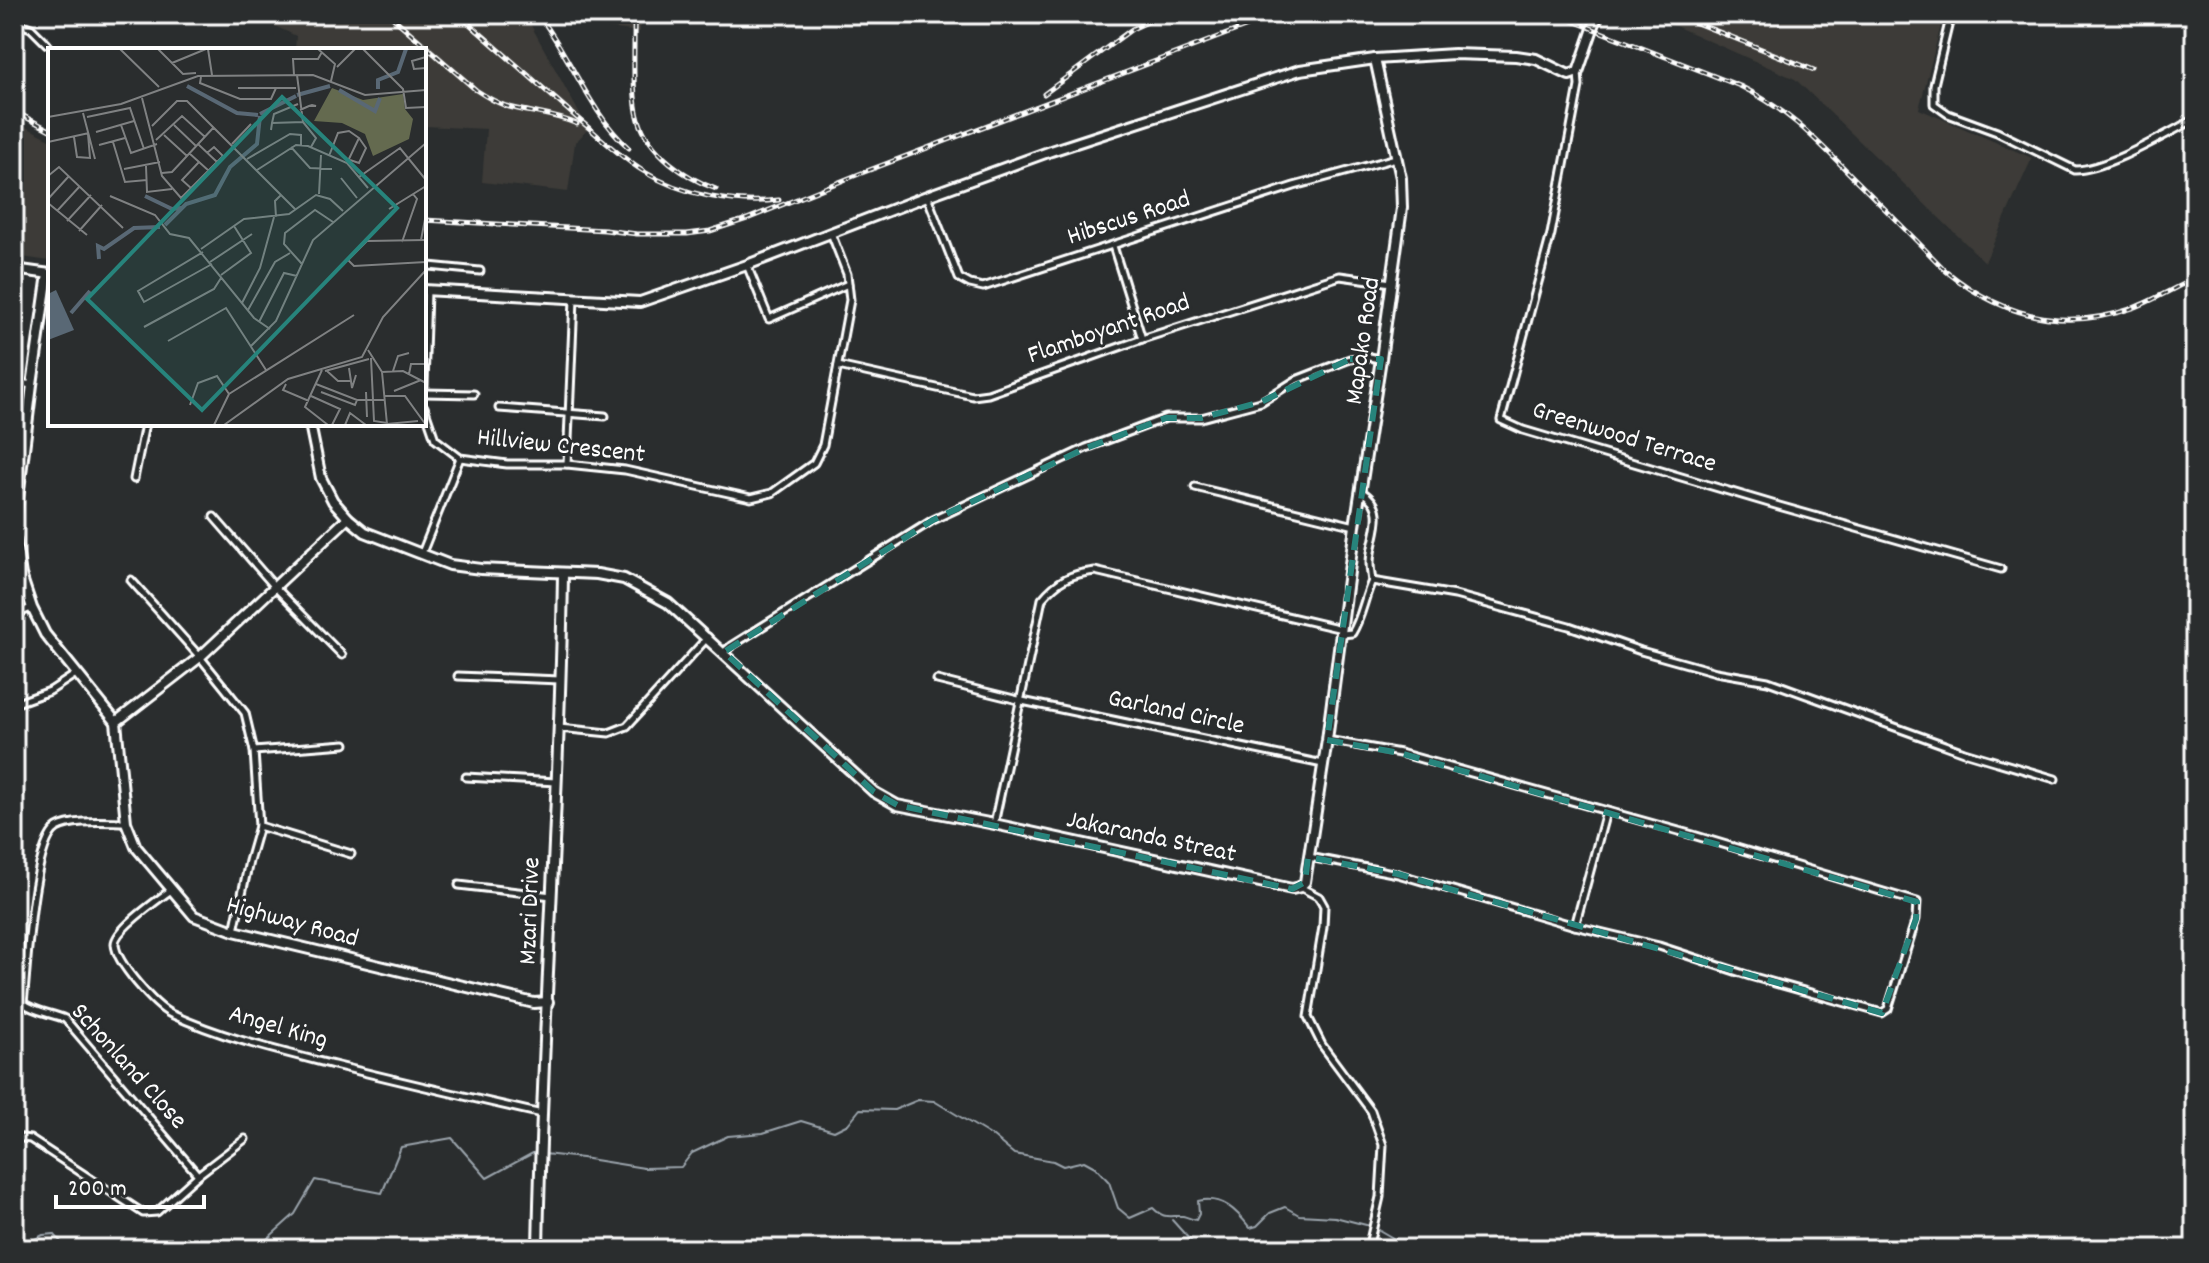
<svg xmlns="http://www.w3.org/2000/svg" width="2209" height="1263" viewBox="0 0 2209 1263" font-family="Dekko,sans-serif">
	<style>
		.built { fill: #3c3b37 }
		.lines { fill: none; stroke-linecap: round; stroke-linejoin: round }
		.stream { stroke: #9ba4ac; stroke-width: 2 }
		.street-casing { stroke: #fff; stroke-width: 11 }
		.secondary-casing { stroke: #fff; stroke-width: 14 }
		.street { stroke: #2a2d2e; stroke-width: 5 }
		.secondary { stroke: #2a2d2e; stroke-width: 8 }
		.rail-casing { stroke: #fff; stroke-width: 5 }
		.rail { stroke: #2a2d2e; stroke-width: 2; stroke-dasharray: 6; stroke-linecap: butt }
		.marked { fill: none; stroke: #27847c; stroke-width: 6; stroke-dasharray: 16 10; stroke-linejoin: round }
		.labels { text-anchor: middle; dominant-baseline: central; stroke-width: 6; stroke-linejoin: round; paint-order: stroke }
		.street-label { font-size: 26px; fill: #fff; stroke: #2a2d2e }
		.inset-river { fill: none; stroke: #596875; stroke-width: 4 }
		.inset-road { fill: none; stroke: #7f8182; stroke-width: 2 }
		.view { fill: #27847c; fill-opacity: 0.15; stroke: #27847c; stroke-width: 4 }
		.inset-edge { fill: none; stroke: #fff; stroke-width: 4 }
	</style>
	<rect width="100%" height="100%" fill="#2a2d2e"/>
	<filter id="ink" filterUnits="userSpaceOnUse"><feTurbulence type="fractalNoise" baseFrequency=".0125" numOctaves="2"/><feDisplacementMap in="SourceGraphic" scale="16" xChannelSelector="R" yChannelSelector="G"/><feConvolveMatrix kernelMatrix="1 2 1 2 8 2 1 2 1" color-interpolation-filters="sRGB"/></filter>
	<g filter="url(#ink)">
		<!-- built -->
		<g class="built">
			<polygon points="249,14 640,14 640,32 527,18 588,129 575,143 568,192 482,182 486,129 424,126 424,50 295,50 296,36"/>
			<polygon points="1648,14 1944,14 1919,109 2032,158 1985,262 1795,79"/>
			<polygon points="14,121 50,139 50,261 14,256"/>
		</g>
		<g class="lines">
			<!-- stream -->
			<g class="stream">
				<path d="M544,1154L582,1158L644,1168L681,1167L692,1153L728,1136L763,1133L801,1121L834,1131L848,1124L860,1109L894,1110L918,1100L934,1101L992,1136L1014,1154L1053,1161L1063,1166L1084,1161L1095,1167L1109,1182L1118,1208L1130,1218L1153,1208C1165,1220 1169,1215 1183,1216C1187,1217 1191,1219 1196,1220L1199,1214L1198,1201C1222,1195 1237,1211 1250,1228L1257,1226L1270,1213L1285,1207L1299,1215L1335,1217L1370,1226"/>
				<polyline points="1172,1220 1198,1249"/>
				<polyline points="1379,1230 1412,1249"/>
				<polyline points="14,1235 29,1242 43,1235 54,1234 67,1249"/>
				<polyline points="256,1249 295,1214 315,1180 382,1193 401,1147 452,1138 487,1178 533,1153 537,1153"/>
			</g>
			<!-- street casing -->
			<g class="street-casing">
				<g id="street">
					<path d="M1951,14L1934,85V104L1948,114L1997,132L2075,170C2106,170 2166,134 2195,119"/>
					<polyline points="14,22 31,28 47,44"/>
					<polyline points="1578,72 1579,86 1551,234 1501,420 1523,430 1779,506 2001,569"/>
					<polyline points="927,196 959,278 970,284 983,287 1294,186 1396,158"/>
					<polyline points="1113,246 1142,339"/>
					<polyline points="747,265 769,319 848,284"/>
					<polyline points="429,266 480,271"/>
					<polyline points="838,366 973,396 988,394 1142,339 1340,276 1392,283"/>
					<polyline points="14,382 32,385"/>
					<polyline points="424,386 427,291"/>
					<polyline points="424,393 474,394"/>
					<polyline points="424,407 435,439 460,458 507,464 567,464 625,470 751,498 772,493 814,463 823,445 850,300 847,274 831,233"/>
					<polyline points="499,408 605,416"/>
					<polyline points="567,464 574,299"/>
					<polyline points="134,479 145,424"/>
					<polyline points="1195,487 1355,526"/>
					<path d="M1362,492C1390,509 1371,535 1370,562C1370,568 1371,575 1372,581"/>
					<polyline points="214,517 275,587 342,655"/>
					<polyline points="422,553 460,458"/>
					<polyline points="131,580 200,657 245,713 254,751 259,826 249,861 234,931"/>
					<polyline points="14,615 31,608"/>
					<path d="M1342,634L1352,633C1362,617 1364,598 1372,581L1455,595L1569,626L1641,651L1716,672L1768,681L1964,752L2055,779"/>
					<polyline points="724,652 731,646 933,520 1086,448 1166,418 1201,418 1261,402 1296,380 1350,359 1369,357 1380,359"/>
					<polyline points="458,676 560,680"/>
					<polyline points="937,680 1022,701 1323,764"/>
					<polyline points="14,704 50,691 76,674"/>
					<polyline points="559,728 609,733 627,726 708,637"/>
					<polyline points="254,751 345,744"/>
					<polyline points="466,777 556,782"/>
					<path d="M994,824L1042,599C1058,580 1070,574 1095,571L1342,629"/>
					<polyline points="259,826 351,854"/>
					<polyline points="1309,857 1398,874 1575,926 1659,946 1750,976 1882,1013 1888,1009 1916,919 1917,902 1693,835 1400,753 1327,740"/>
					<polyline points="459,885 552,896"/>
					<polyline points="1300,887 1319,897 1324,906 1323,927 1308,1017 1322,1045 1371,1111 1383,1145 1380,1197 1368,1249"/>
					<path d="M171,890C159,899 114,930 115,944C116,963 155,1006 171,1014C223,1038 279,1051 334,1065C403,1082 472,1098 542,1114"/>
					<polyline points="1575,926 1606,812"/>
					<path d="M23,1003C27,971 32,843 57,828C72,819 107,822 125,822"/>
					<path d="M14,1015L23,1003C35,1012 51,1013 65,1019L198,1175L245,1139"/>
					<polyline points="14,1137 30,1139 143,1213 157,1212 198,1175"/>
				</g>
			</g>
			<!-- secondary casing -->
			<g class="secondary-casing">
				<g id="secondary">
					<polyline points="14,269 50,274"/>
					<polyline points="48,274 32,385 14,530 21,575 32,608 45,634 116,722 126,822 136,847 194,916 234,931 534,1003 548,1002"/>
					<polyline points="424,290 640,302 747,265 927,196 1051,151 1300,70 1375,59 1454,54 1516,56 1536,59 1569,75 1578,72 1598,14"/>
					<polyline points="310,424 321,478 333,501 348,518 365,532 450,565 481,569 597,574 624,579 668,603 874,792 897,805 994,824 1292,889 1300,887 1305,882 1327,740 1355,526 1381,359 1402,208 1401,178 1375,59"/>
					<polyline points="116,722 200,657 348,518"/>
					<path d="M538,1249C542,1024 560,799 563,574"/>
				</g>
			</g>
			<!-- street -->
			<use href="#street" class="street"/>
			<!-- secondary -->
			<use href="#secondary" class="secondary"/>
			<!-- rail casing -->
			<g class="rail-casing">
				<g id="rail">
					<path d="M538,14C571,57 589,112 629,148"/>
					<path d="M634,14C635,42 631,95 639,120C649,153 686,178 716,189"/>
					<path d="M1555,14L1740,86C1791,111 1819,143 1859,183C1888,212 1917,241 1946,271C2001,316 2064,332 2133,308C2154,300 2174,288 2195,278"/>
					<polyline points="1674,14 1814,70"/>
					<path d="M391,16L476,90C485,96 495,102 506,106C530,113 554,114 577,124"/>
					<path d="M465,20C502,52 539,85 576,117C598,135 619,156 643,171C681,195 736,205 779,200"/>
					<polyline points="1044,94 1132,29 1165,14"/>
					<polyline points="14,111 50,130"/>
					<polyline points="424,220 605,230 637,234 687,234 710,231 747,219 859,174 1279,14"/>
				</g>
			</g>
			<!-- rail -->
			<use href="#rail" class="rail"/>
		</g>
	</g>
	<!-- marked area -->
	<path class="marked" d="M1350,359H1381L1327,740L1400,753L1917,902L1916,919L1882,1013L1398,874L1308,857L1305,882L1292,889L897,805L874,792L724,652L933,520L1086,448L1166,418H1201L1261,402Z"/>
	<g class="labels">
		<!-- street labels -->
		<g class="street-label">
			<text transform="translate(1129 219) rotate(-18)">Hibscus Road</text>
			<text transform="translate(1109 330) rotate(-19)">Flamboyant Road</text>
			<text transform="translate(1364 341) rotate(-82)">Mapako Road</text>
			<text transform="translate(1624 438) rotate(17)">Greenwood Terrace</text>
			<text transform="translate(561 447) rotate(6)">Hillview Crescent</text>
			<text transform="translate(1176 713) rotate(12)">Garland Circle</text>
			<text transform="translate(1151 838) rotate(12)">Jakaranda Streat</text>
			<text transform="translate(531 911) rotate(-88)">Mzari Drive</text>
			<text transform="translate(292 923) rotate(15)">Highway Road</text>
			<text transform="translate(278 1028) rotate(16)">Angel King</text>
			<text transform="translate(128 1067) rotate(48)">Schonland Close</text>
		</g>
	</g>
	<!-- overview -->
	<g transform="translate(48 48)">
		<rect width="378" height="378" fill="#2a2d2e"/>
		<path d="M284,40L315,52L355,46L357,61L365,71L361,91L325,108L317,86L294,75L266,73Z" fill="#646a4f"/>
		<path d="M8,242L26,282L0,292V246Z" fill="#596875"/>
		<path class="inset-river" d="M139,38L189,65L210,67M330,41V32L350,24L358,1M291,42L327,63L332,50M249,47L282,38M212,66L248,48M97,148L124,161L133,160M117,177L138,156L167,147L182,119L209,96L212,68M51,211L50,198L56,201L86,180L112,179M23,265L42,243"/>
		<path class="inset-road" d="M72,1L111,39M110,1L135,26L148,25M160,1L164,27M270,1L287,16L283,33M315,1L355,41L358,60L378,59M378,9L364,13L366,21L378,20M124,15L158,1M289,19L307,1M246,27L245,11H270L274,4M153,29L152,35L192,51H223L228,40M190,40H248M94,50L114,128L133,150L175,108L166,99L159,105M252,62L261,58L264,57L268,58H261M35,65L47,111M0,69L73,56L150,28L265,27L317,47L378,42M39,69L82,60L96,101M255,74L268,90L263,99M224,75L226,66L250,56M73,77L83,105L109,96M126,77L148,98M104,78L129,53H139L247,161M223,82L224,75L255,74L249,27M48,84L86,73M116,87L139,108M26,89L29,109L42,110L40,86M108,92L134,68L157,89M0,94L41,85M65,94L77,134L99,132M150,96L169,114M184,96L203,76M51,97L77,90M243,99L262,120L284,121M141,105L161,123M281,108L290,85L301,83L311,90L299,115M199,111L242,86L253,87V97M302,112L311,115L318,100L311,90M98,118L99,144L124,141M76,121L112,114M209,122L248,97L260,98L299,115L320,140M114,125L124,124L166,79M0,128L11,119L75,180M311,129L352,100L378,132M293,130L309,150M144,141L134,132L151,114M271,146L273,107M62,148L107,167L122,186L141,190L206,270L222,281M0,151L21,128M0,155L39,187M341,161L378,138M9,163L32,138M228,169L227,153L233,147M19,173L43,147M31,183L54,157M373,192L378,166M378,192L319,193L300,212L306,218L378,214M354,194L369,151L365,146M153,201L196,171L241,166L268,147L282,151L295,163M155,204L90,243L96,254L164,216M162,214L204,186M254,216L236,196L237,185L267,162L285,174M173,227L203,205L186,178M194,255L212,220L226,169M200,262L227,214L242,205M211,274L236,225L249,228M96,279L166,241L173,230M120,293L178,260L218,322M203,298L228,273L265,192L378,95M320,302L334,324L355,323L378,335M323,310L326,373L339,375M301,320L304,340L308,327M274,322L257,359L280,377M277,323L321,311M279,323L290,333H303M345,323L350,308L361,305M334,324L339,376M361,326L363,316H378M238,336L235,342L261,353M268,336L309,352H337M346,343L373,332M273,344L307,357L309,352M318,344L319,369M263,348L292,361L284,377M336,348H357L378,377M142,357L150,335L169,328L181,346L306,267M339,376L370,373M166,377L181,346M176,377L240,331L314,309L335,269L378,222M297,377L302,365L318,377"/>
		<path class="view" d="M234,49L349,160L154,362L39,251Z"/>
		<rect width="378" height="378" class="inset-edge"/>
	</g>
	<!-- margin -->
	<rect width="2209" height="1263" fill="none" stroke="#2a2d2e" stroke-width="48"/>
	<rect x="24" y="24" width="2161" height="1215" fill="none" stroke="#fff" stroke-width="3" filter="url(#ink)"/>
	<!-- scale -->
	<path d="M56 1195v12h148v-12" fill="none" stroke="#ffffff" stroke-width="4"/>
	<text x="68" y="1195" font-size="24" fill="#ffffff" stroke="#2a2d2e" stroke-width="6" paint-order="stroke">200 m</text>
</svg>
